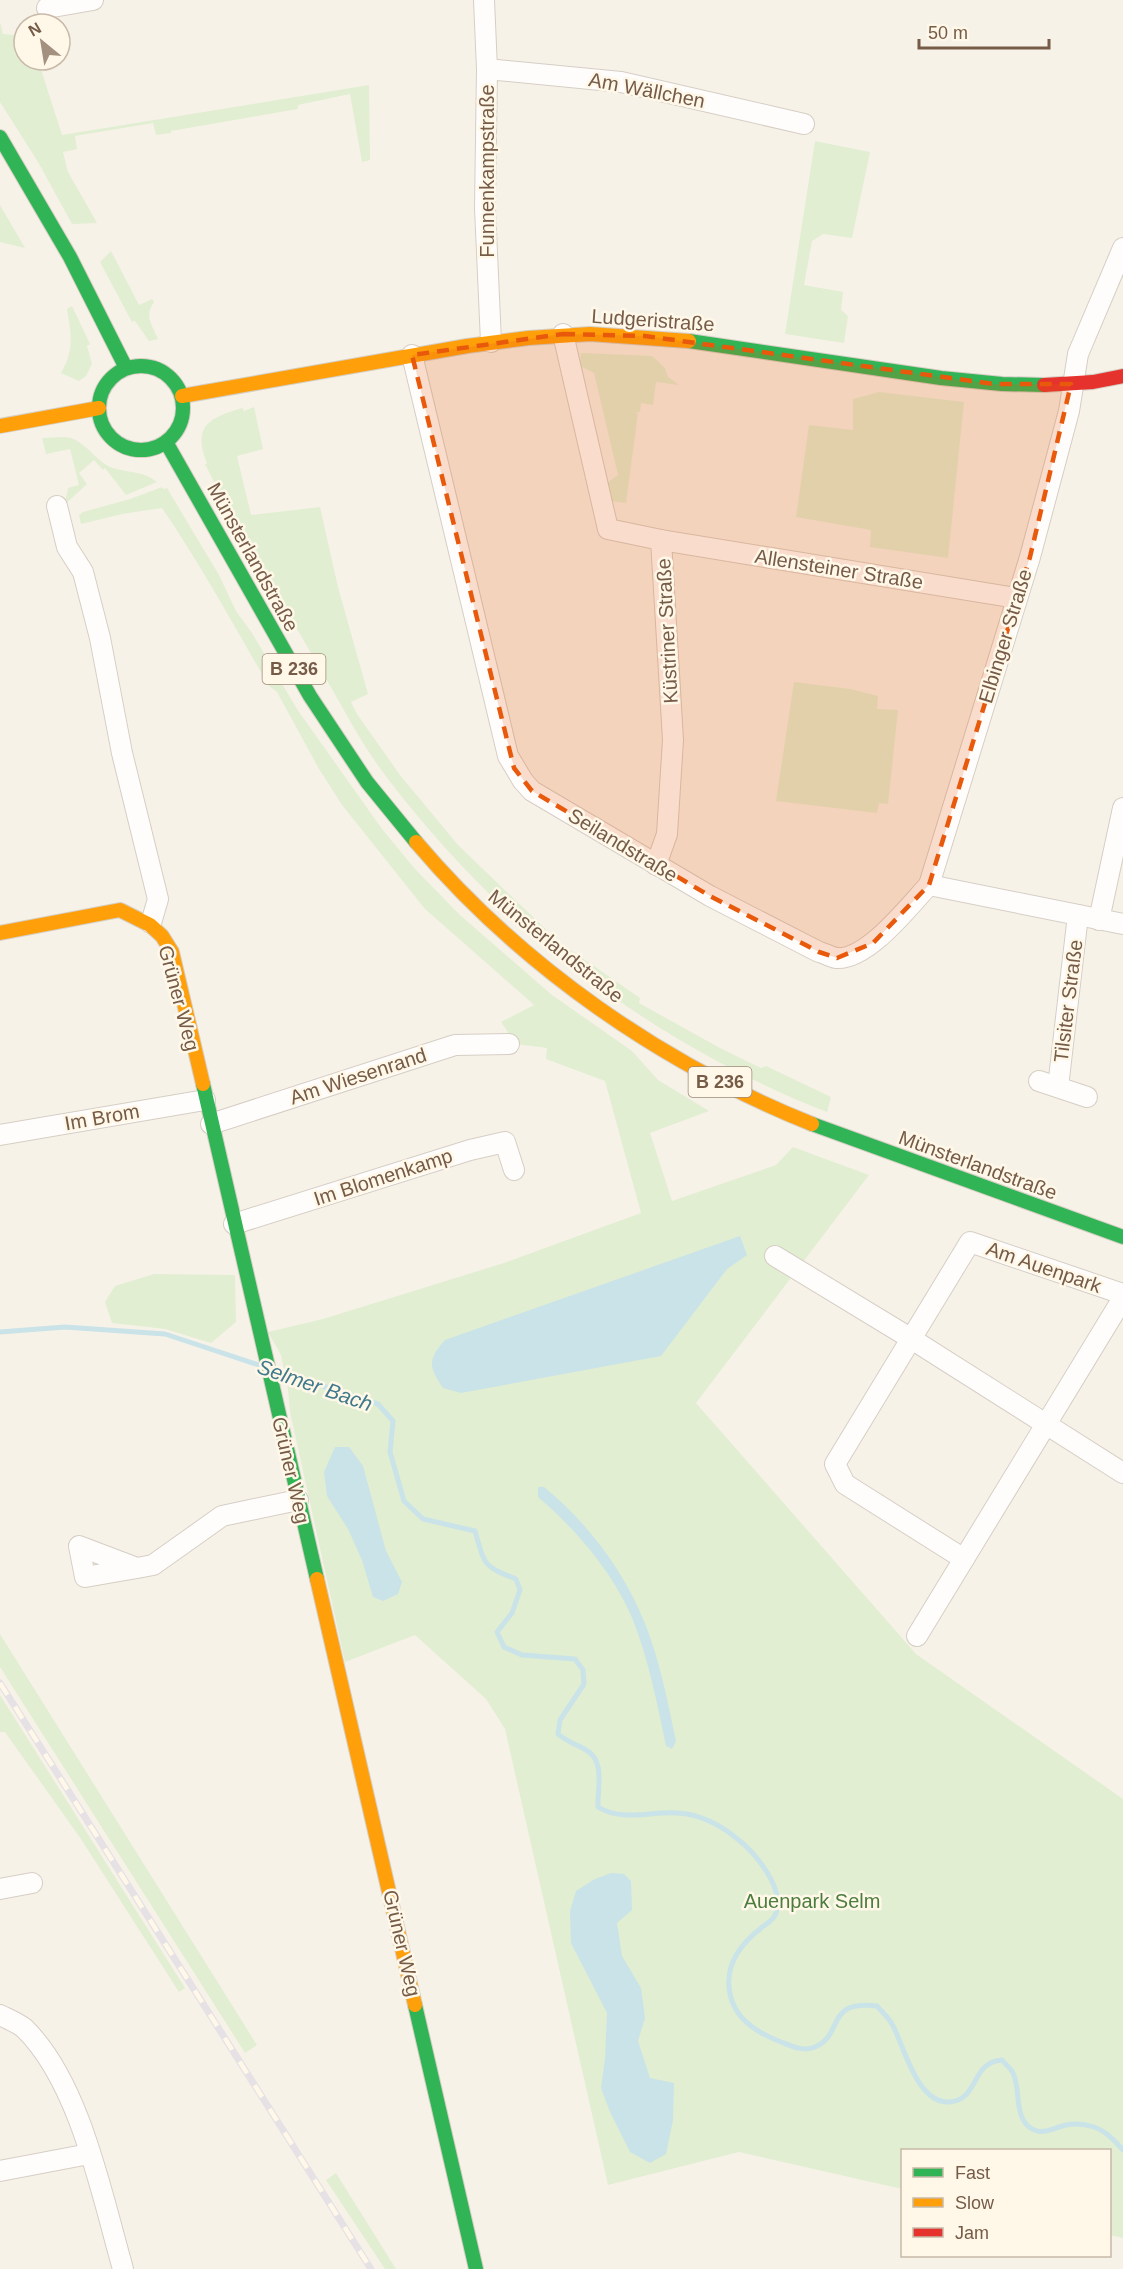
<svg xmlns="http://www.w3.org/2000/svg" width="1123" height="2269" viewBox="0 0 1123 2269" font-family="Arial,sans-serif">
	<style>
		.green { fill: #e1eed2 }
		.water { fill: #c9e3e8 }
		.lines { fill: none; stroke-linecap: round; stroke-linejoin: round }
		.stream { stroke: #c9e3e8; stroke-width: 5 }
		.street-casing { stroke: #d6cec5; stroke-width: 22 }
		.fast-casing { stroke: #d6cec4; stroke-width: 16 }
		.slow-casing { stroke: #d6cec4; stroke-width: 16 }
		.jam-casing { stroke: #d6cec4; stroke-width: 16 }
		.street { stroke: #fefdfc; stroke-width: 20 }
		.fast { stroke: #30b455; stroke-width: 14 }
		.slow { stroke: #ff9f0a; stroke-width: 14 }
		.jam { stroke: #e5322d; stroke-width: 14 }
		.rail-casing { stroke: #e5e1e5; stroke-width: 7 }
		.rail { stroke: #fff8e9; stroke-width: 4.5; stroke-dasharray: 14; stroke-linecap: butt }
		.marked { fill: #e8590c; fill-opacity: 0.2; stroke: #e8590c; stroke-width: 4.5; stroke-dasharray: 12 8; stroke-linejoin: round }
		.labels { text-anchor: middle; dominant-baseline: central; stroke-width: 5; stroke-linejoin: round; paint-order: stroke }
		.shield { fill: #fff8e9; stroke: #9f8a78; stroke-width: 1.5 }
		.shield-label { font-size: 18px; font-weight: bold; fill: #765b47 }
		.street-label { font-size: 20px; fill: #765b47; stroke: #fff8e9 }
		.park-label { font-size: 20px; fill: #4c7d3e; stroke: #fff8e9 }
		.water-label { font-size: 21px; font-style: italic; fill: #407a8b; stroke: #fff8e9 }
	</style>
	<rect width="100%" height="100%" fill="#f7f2e8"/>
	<!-- green -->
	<g class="green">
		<polygon points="0,22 3,34 24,36 24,60 38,60 62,135 369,85 370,160 362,162 350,94 298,105 298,109 171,131 171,133 156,135 153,123 75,136 77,149 63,152 68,172 97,223 72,224 38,162 0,102"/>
		<polygon points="815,141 870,152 852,238 823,234 812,241 804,285 843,292 841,310 848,316 844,343 785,334"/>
		<polygon points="0,205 25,248 0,242"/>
		<path d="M111,251L139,305L152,299L154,302C144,316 152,325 158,339L149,341L135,321L132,322L100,262Z"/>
		<path d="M72,306L90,344L87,346L92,364L86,376L79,381L61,373C75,349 71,335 67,309Z"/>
		<polygon points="581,353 652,356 665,368 668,377 679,385 656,382 653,405 641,403 640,412 635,412 638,413 626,503 611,501 605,484 618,475 594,373 580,366"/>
		<polygon points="879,392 964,402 948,558 870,547 871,530 796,517 809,425 853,430 853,399"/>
		<path d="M254,407L263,449L237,456L251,515L320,507L338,587L368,694L351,702L357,714L400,775L458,845L559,942L640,998L639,1003L720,1048L761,1068L766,1066L831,1097L827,1112C673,1052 533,952 426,826C404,800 381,772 363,743C348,719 335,693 320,669C288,613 255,556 223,500L205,464L207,463C192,426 209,418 242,408L244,411Z"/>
		<path d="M42,438C51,438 62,436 71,438C88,444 96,462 113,468C129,473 144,471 157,482L126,495L105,468L103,470L94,460L79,473L87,484L62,507L61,504L66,498L68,488L79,485L70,449L46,454Z"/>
		<path d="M162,487L163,489L167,488L219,575L236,611L252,633L297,709L382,829L415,869L460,915L552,995L632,1051L658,1080L709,1111L650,1133L672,1201L776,1165L793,1147L869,1175L696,1403L916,1654L1123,1799V2238L1110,2235V2150H902V2189L739,2152L608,2185L505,1729L486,1699L415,1635L345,1662L290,1412L288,1389L281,1355L268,1332L323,1319L504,1263L641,1213L605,1081L546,1059L547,1048L516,1044L501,1022L534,1005L425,909L342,805L319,769L277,692L269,686C234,626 201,565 162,508L122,514L81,524L79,515L83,512L130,499Z"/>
		<polygon points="794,682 850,689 878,696 877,709 898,710 888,804 879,803 877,813 776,801"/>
		<polygon points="154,1274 235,1275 236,1322 211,1343 165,1329 112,1323 105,1302 115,1286"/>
		<polygon points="0,1634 257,2045 245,2053 0,1667"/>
		<polygon points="0,1695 185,1988 179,1992 81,1839 5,1732 0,1732"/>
		<polygon points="336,2173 396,2269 385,2269 326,2180"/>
	</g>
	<!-- water -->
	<g class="water">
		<path d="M740,1236L747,1255L727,1269L661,1356L461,1393L443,1388C429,1367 427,1360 445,1340Z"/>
		<polygon points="335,1447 349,1447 363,1466 386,1551 402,1582 398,1594 383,1601 373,1597 362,1560 348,1529 327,1496 324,1472"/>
		<path d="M538,1487H544C588,1523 625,1572 646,1626C660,1662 668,1703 676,1741L672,1749L666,1746C657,1703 649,1661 633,1620C614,1574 576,1529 538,1497Z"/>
		<polygon points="611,1873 624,1874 631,1881 632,1910 617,1923 622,1956 641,1988 645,2018 638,2041 650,2078 674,2083 673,2120 666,2154 650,2163 630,2152 610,2112 601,2088 605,2059 607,2013 571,1943 570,1911 576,1891 595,1879"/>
	</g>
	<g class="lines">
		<!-- stream -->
		<g class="stream">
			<polyline points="0,1332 65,1327 165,1334 259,1365"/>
			<path d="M277,1371L378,1404L393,1421L390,1452L404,1501L423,1519L475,1531C485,1565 482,1566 516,1579L520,1590L512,1613L497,1632L504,1647L522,1655L575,1659L583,1670L584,1684L560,1720L558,1734C567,1742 576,1744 586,1750C606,1761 597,1789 598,1807C622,1822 651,1811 678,1813C698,1814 719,1824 735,1837C755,1852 789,1892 774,1917C771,1922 764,1925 760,1929C742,1943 727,1961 729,1986C731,2017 755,2032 781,2042C791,2046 804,2052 815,2047C845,2034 824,2000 877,2006C882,2012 888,2017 892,2024C904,2045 916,2103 949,2102C980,2100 970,2062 1002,2060C1005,2064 1009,2067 1012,2071C1021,2086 1014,2111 1027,2125C1040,2138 1052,2128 1066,2125C1075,2123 1085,2124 1094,2127C1106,2131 1115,2141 1123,2150"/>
		</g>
		<!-- street casing -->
		<g class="street-casing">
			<g id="street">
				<polyline points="484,0 487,69 485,208 491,342"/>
				<polyline points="47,8 93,0"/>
				<polyline points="487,69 621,82 804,124"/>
				<polyline points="563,334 608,529 661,540 673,740 667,834 656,865"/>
				<path d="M412,355L508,756L523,781L532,791L710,896L819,952C824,953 831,957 836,958C867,961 909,906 929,885L1123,924"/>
				<polyline points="57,506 67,547 83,572 100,638 122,753 158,899 151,923"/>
				<polyline points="661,540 1016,598"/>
				<polyline points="929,885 1030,557 1069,411 1078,354 1123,248"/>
				<polyline points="1099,920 1123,808"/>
				<polyline points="1039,1081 1087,1097"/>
				<polyline points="1058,1087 1078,915"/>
				<polyline points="211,1124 455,1045 509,1044"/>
				<polyline points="0,1135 205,1100"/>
				<polyline points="234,1224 470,1150 505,1142 514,1170"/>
				<polyline points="775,1256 910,1338 1123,1473"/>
				<polyline points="964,1559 845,1484 835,1464 970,1242 1123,1294"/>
				<polyline points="137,1568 85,1577 79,1546 137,1568 153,1565 222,1516 298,1500"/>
				<polyline points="917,1636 1123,1298"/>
				<polyline points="0,1889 32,1883"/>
				<path d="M0,2015C8,2019 18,2023 24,2028C80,2082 102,2196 123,2269"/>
				<polyline points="0,2171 89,2154"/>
			</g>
		</g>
		<!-- fast casing -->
		<g class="fast-casing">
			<g id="fast">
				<polyline points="0,137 70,257 126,368"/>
				<polyline points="689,341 941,378 1002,384 1044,385"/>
				<circle cx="141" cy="408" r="42"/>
				<polyline points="166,442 310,696 367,782 416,842"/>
				<polyline points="203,1084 317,1579"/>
				<polyline points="812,1124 1123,1237"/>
				<polyline points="415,2005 476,2269"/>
			</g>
		</g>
		<!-- slow casing -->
		<g class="slow-casing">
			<g id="slow">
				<polyline points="182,396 467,346 528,338 590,334 689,341"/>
				<polyline points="0,426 99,408"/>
				<path d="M416,842C521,966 662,1064 812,1124"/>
				<polyline points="0,933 120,910 150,925 162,936 172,952 203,1084"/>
				<polyline points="317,1579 415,2005"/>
			</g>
		</g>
		<!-- jam casing -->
		<g class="jam-casing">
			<polyline id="jam" points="1044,385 1093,382 1123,376"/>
		</g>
		<!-- street -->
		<use href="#street" class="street"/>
		<!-- fast -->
		<use href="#fast" class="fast"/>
		<!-- slow -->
		<use href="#slow" class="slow"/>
		<!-- jam -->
		<use href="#jam" class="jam"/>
		<!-- rail casing -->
		<g class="rail-casing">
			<polyline id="rail" points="0,1683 371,2269"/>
		</g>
		<!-- rail -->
		<use href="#rail" class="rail"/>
	</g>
	<!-- marked area -->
	<path class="marked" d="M563,334L645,336L994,384H1071L1030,557L929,885L873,943L837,958L819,952L710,896L532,791L514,768L412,355Z"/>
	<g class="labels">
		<!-- shield labels -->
		<g class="shield">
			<rect x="262.5" y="654" width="63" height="30" rx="4.5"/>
			<rect x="688.5" y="1067" width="63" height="30" rx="4.5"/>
		</g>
		<g class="shield-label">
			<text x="294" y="669">B 236</text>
			<text x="720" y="1082">B 236</text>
		</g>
		<!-- street labels -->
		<g class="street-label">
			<text transform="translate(647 90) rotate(11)">Am Wällchen</text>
			<text transform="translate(487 171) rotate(-90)">Funnenkampstraße</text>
			<text transform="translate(653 320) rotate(4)">Ludgeristraße</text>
			<text transform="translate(253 557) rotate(61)">Münsterlandstraße</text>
			<text transform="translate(839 569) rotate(9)">Allensteiner Straße</text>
			<text transform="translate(667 631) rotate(-93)">Küstriner Straße</text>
			<text transform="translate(1005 636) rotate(-73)">Elbinger Straße</text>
			<text transform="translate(623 845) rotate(31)">Seilandstraße</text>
			<text transform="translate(556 946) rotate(39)">Münsterlandstraße</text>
			<text transform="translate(179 998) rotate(75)">Grüner Weg</text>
			<text transform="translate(1068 1001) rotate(-83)">Tilsiter Straße</text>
			<text transform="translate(358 1076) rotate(-18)">Am Wiesenrand</text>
			<text transform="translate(102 1117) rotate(-10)">Im Brom</text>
			<text transform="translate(978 1165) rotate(20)">Münsterlandstraße</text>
			<text transform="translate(383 1177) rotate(-18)">Im Blomenkamp</text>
			<text transform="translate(1044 1267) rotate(19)">Am Auenpark</text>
			<text transform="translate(291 1470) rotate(77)">Grüner Weg</text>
			<text transform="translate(402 1943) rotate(77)">Grüner Weg</text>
		</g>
		<!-- park labels -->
		<g class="park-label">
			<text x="812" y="1901">Auenpark Selm</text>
		</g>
		<!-- water labels -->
		<g class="water-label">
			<text transform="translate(315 1385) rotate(19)">Selmer Bach</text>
		</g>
	</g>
	<!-- legend -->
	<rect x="901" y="2149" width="210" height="108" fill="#fff8e9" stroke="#c8b9a8" stroke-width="1.5"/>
	<rect x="913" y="2168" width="30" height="9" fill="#30b455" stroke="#c8b9a8" stroke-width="1.5"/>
	<text x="955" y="2179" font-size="18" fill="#765b47">Fast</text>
	<rect x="913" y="2198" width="30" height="9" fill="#ff9f0a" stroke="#c8b9a8" stroke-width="1.5"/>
	<text x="955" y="2209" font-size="18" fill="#765b47">Slow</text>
	<rect x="913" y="2228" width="30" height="9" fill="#e5322d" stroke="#c8b9a8" stroke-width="1.5"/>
	<text x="955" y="2239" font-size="18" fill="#765b47">Jam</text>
	<!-- north arrow -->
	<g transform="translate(42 42) rotate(330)"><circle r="28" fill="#fff8e9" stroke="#c8b9a8" stroke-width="1.5"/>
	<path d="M0-4.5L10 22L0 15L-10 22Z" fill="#a3907f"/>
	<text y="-9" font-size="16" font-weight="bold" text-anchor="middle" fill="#765b47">N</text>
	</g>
	<!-- scale -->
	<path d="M919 39v9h130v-9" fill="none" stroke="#765b47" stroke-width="3"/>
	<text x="928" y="39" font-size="18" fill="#765b47" stroke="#fff8e9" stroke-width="4.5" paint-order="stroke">50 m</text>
</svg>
